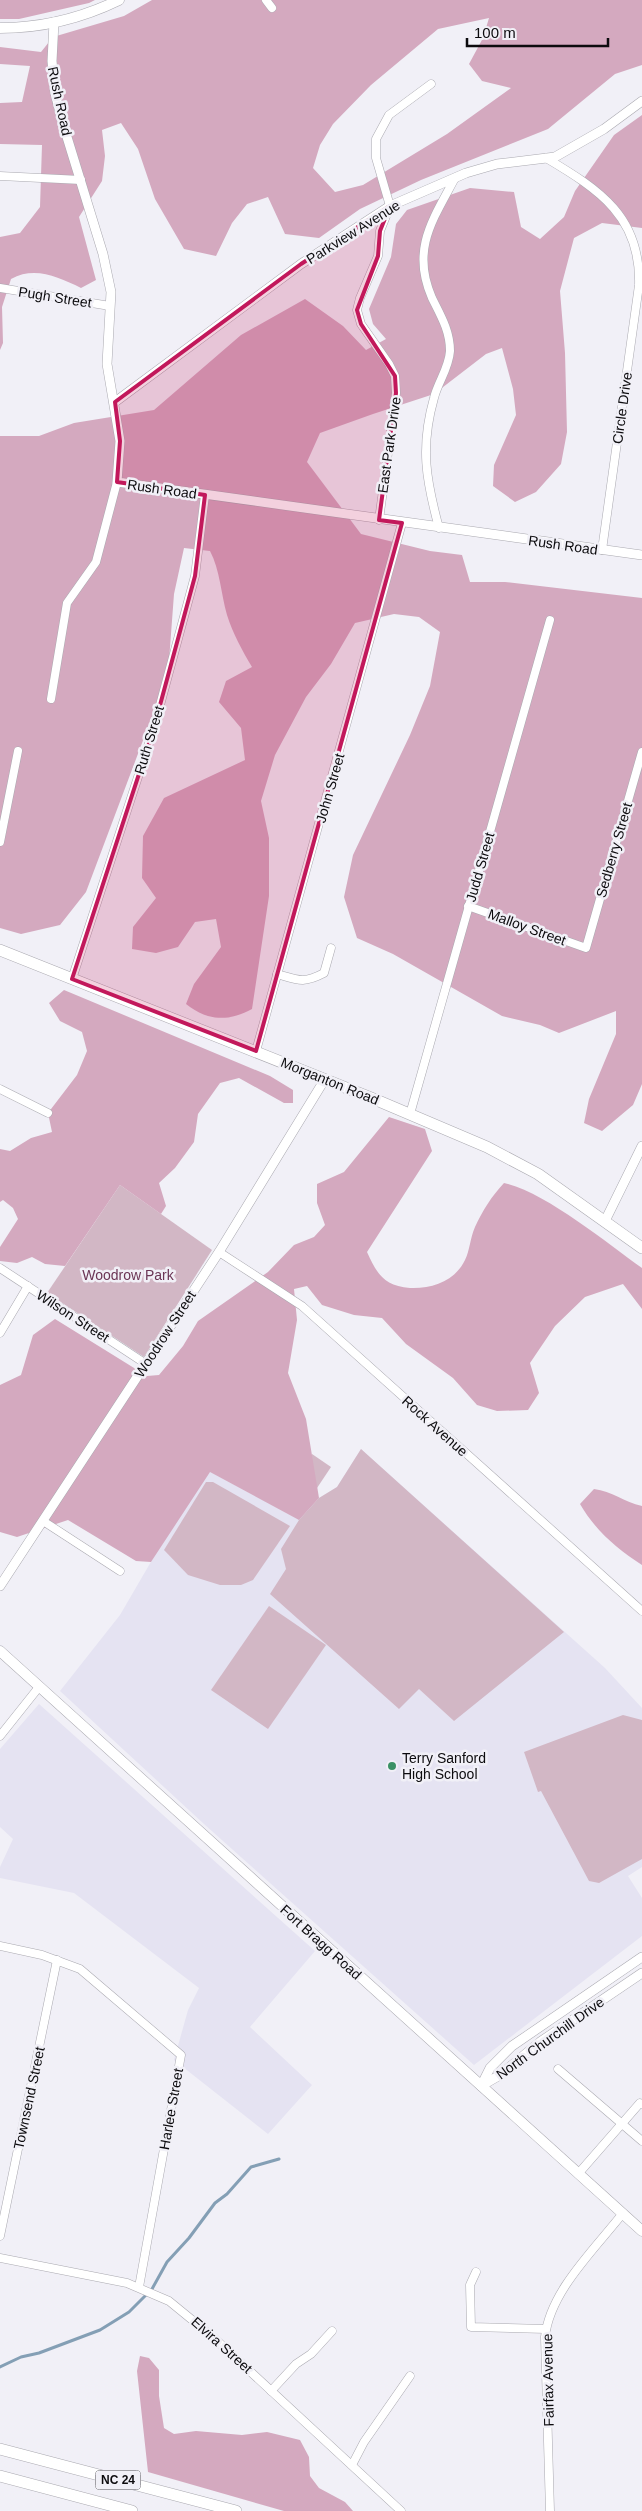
<svg xmlns="http://www.w3.org/2000/svg" width="642" height="2511" viewBox="0 0 642 2511" font-family="Helvetica,sans-serif">
	<style>
		.built { fill: #e5e3f2 }
		.green { fill: #d2b7c5 }
		.forest { fill: #d4a9bf; fill-rule: evenodd }
		.lines { fill: none; stroke-linecap: round; stroke-linejoin: round }
		.stream { stroke: #849fb5; stroke-width: 3 }
		.minor-casing { stroke: #aaa9b0; stroke-width: 9 }
		.tertiary-casing { stroke: #aaa9b0; stroke-width: 10 }
		.secondary-casing { stroke: #aaa9b0; stroke-width: 11 }
		.primary-casing { stroke: #aaa9b0; stroke-width: 12 }
		.minor { stroke: #fff; stroke-width: 8 }
		.tertiary { stroke: #fff; stroke-width: 9 }
		.secondary { stroke: #fff; stroke-width: 10 }
		.primary { stroke: #fff; stroke-width: 11 }
		.marked { fill: #c2185b; fill-opacity: 0.2; stroke: #c2185b; stroke-width: 4; stroke-linejoin: round }
		.poi-dot { fill: #3b9165; stroke: #f1f0f7; stroke-width: 2 }
		.labels { text-anchor: middle; dominant-baseline: central; stroke-width: 5; stroke-linejoin: round; paint-order: stroke }
		.shield { fill: #f1f0f7; stroke: #515054; stroke-width: 1 }
		.shield-label { font-size: 12px; font-weight: bold; fill: #0c0b0e }
		.street-label { font-size: 14px; fill: #0c0b0e; stroke: #f1f0f7 }
		.park-label { font-size: 14px; fill: #6b3555; stroke: #f1f0f7 }
		.poi-label { font-size: 14px; fill: #0c0b0e; stroke: #f1f0f7; text-anchor: start }
	</style>
	<rect width="100%" height="100%" fill="#f1f0f7"/>
	<!-- built -->
	<g class="built">
		<polygon points="361,1449 605,1668 642,1708 642,1867 628,1876 642,1898 642,1936 474,2065 204,1824 60,1691 120,1615 205,1469 298,1519 319,1498 337,1487"/>
		<polygon points="39,1704 315,1951 250,2027 312,2085 268,2134 174,2060 188,2010 199,1988 74,1893 0,1878 0,1867 13,1839 0,1827 0,1749"/>
	</g>
	<!-- green -->
	<g class="green">
		<polygon points="120,1185 212,1250 144,1357 47,1293"/>
		<polygon points="361,1449 564,1632 454,1721 419,1689 399,1709 270,1594 286,1569 281,1549 299,1520 319,1498 337,1487"/>
		<polygon points="312,1454 331,1467 313,1494 293,1480"/>
		<polygon points="206,1482 213,1482 290,1526 253,1580 241,1585 220,1585 188,1575 164,1550"/>
		<polygon points="269,1606 326,1645 268,1729 211,1690"/>
		<polygon points="623,1715 642,1720 642,1859 599,1883 589,1881 541,1791 538,1792 524,1752"/>
	</g>
	<!-- forest -->
	<g class="forest">
		<polygon points="0,0 95,0 89,3 19,19 0,19"/>
		<path d="M152,0H642V65L615,74L548,129L421,180L360,209L319,238L285,234L268,197L247,204L232,223L216,256L184,249L155,199L138,149L121,123L102,130L105,156L102,181L79,217L96,280L81,288C58,277 35,266 11,279L2,307L3,343L0,350V237L20,233L40,207L42,145L0,144V103L22,102L30,66L0,64V47L41,52L53,37L124,16ZM489,18L483,38L469,64L482,81L511,88L447,134L363,185L335,192L313,168L320,145L333,124L371,85L438,29Z"/>
		<path d="M642,115V228L602,223L574,238L560,291L565,353L567,432L561,464L536,492L515,502L493,486L494,465L516,415L513,389L502,348L486,354L434,394L373,414L320,433L307,462L361,534L430,551L462,555L470,582H505L642,598V1084L633,1105L602,1131L584,1123L589,1099L616,1034V1011L559,1033L540,1025L502,1016L393,954L357,938L344,897L353,855L410,735L430,686L440,632L419,617L394,614L355,623L331,664L306,697L275,755L261,801L269,838V896L252,1009C229,1022 207,1021 186,1004L194,984L221,947L216,919L195,922L178,947L156,953L132,949L133,927L156,898L142,878L143,836L164,798L245,760L241,728L219,702L226,681L252,667C242,650 233,634 227,615C221,594 220,570 210,551L184,548L174,594L168,674L86,892L60,925L21,934L0,928V436H39L74,423L154,410L241,335L305,299L343,326L366,350L386,339L373,324L369,309L391,257L396,224L407,210L470,188L514,192L521,227L540,239L564,217L575,191L614,135Z"/>
		<polygon points="64,990 270,1076 293,1090 293,1103 284,1103 239,1078 220,1083 198,1114 194,1142 175,1168 159,1183 166,1206 161,1214 120,1185 65,1266 45,1264 32,1257 17,1263 0,1261 0,1247 18,1219 13,1208 3,1200 0,1202 0,1149 10,1151 31,1138 52,1132 48,1113 77,1075 87,1051 82,1032 60,1021 49,1003"/>
		<path d="M389,1117L425,1129L432,1151L367,1252C377,1274 384,1286 410,1288C432,1289 455,1281 465,1260C470,1250 470,1238 475,1227C483,1210 491,1197 504,1183C545,1192 607,1243 642,1268V1309L623,1284L585,1297L555,1326L530,1363L539,1393L528,1410L497,1411L477,1405L453,1378L406,1344L382,1318L354,1315L322,1305L307,1286L294,1289L297,1320L288,1373L306,1419L319,1498L299,1520L210,1472L151,1562L136,1561L68,1520L17,1537L0,1532V1385L21,1375L33,1335L55,1319L147,1376L159,1375L183,1346L198,1321L268,1272L294,1245L314,1237L325,1225L317,1203V1184L344,1172Z"/>
		<path d="M594,1489C612,1491 624,1502 642,1506V1565C617,1549 595,1530 580,1504Z"/>
		<polygon points="140,2356 149,2358 159,2370 159,2396 164,2428 174,2434 196,2431 242,2435 267,2432 300,2440 309,2457 310,2476 319,2488 345,2502 353,2511 284,2511 148,2472 137,2371"/>
	</g>
	<g class="lines">
		<!-- stream -->
		<polyline class="stream" points="0,2367 21,2357 39,2353 100,2330 129,2312 152,2289 167,2262 189,2238 215,2203 227,2194 251,2167 279,2159"/>
		<!-- minor casing -->
		<g class="minor-casing">
			<g id="minor">
				<polyline points="266,0 272,8"/>
				<path d="M546,158C600,190 641,217 639,285L602,550"/>
				<polyline points="0,176 81,180"/>
				<polyline points="0,288 110,306"/>
				<polyline points="379,520 396,393 395,376 389,364 361,324 357,310 360,298 378,256 380,231 390,206 376,158 376,139 389,115 431,84"/>
				<path d="M439,528C426,480 420,447 434,398C438,382 449,368 450,351C450,331 441,316 432,298C411,250 432,221 455,178"/>
				<polyline points="51,699 67,603 96,562 117,482"/>
				<polyline points="0,842 18,751"/>
				<polyline points="468,906 586,948 642,752"/>
				<path d="M277,974C298,980 303,984 324,973L331,948"/>
				<polyline points="72,979 153,731 195,576 205,495"/>
				<polyline points="256,1051 402,523"/>
				<polyline points="0,1089 48,1113"/>
				<polyline points="410,1114 550,620"/>
				<polyline points="219,1252 302,1306 642,1611"/>
				<polyline points="0,1268 146,1364"/>
				<polyline points="0,1333 28,1286"/>
				<polyline points="43,1521 120,1571"/>
				<polyline points="0,1736 39,1687"/>
				<polyline points="0,1946 42,1955 80,1969 181,2055 139,2287"/>
				<polyline points="558,2069 642,2141"/>
				<polyline points="578,2174 640,2103 642,2104"/>
				<polyline points="0,2236 57,1960"/>
				<polyline points="0,2258 127,2283 169,2301 213,2337 401,2511"/>
				<polyline points="476,2272 470,2285 471,2327 546,2329"/>
				<polyline points="271,2391 296,2364 311,2354 332,2331"/>
				<polyline points="352,2465 364,2442 410,2376"/>
				<path d="M550,2511L545,2337C550,2291 595,2249 623,2213"/>
			</g>
		</g>
		<!-- tertiary casing -->
		<g class="tertiary-casing">
			<g id="tertiary">
				<polyline points="54,22 52,61 55,93 63,124 103,254 111,292 107,364 120,441 117,482 642,555"/>
				<polyline points="115,402 301,264 390,206 466,173 497,164 555,157 604,129 642,101"/>
				<polyline points="605,1221 642,1146"/>
				<polyline points="0,1586 219,1252 325,1079"/>
				<polyline points="481,2086 490,2068 512,2046 642,1957"/>
				<polyline points="481,2086 500,2075 540,2042 642,1973"/>
			</g>
		</g>
		<!-- secondary casing -->
		<g class="secondary-casing">
			<g id="secondary">
				<path d="M0,28C42,28 82,18 119,0"/>
				<polyline points="0,1651 642,2231"/>
			</g>
		</g>
		<!-- primary casing -->
		<g class="primary-casing">
			<g id="primary">
				<polyline points="0,950 374,1099 487,1147 538,1174 642,1248"/>
				<polyline points="0,2449 236,2511"/>
				<polyline points="0,2476 132,2511"/>
			</g>
		</g>
		<!-- minor -->
		<use href="#minor" class="minor"/>
		<!-- tertiary -->
		<use href="#tertiary" class="tertiary"/>
		<!-- secondary -->
		<use href="#secondary" class="secondary"/>
		<!-- primary -->
		<use href="#primary" class="primary"/>
	</g>
	<!-- marked area -->
	<path class="marked" d="M390,206L380,231L378,256L357,310L361,324L395,376L396,393L379,520L402,523L256,1051L72,979L153,731L195,576L205,495L117,482L120,441L115,402L301,264Z"/>
	<!-- markers -->
	<circle class="poi-dot" cx="392" cy="1766" r="5"/>
	<g class="labels">
		<!-- shield labels -->
		<rect class="shield" x="95.5" y="2470.5" width="45" height="19" rx="4"/>
		<g class="shield-label">
			<text x="118" y="2480">NC 24</text>
		</g>
		<!-- street labels -->
		<g class="street-label">
			<text transform="translate(60 101) rotate(78)">Rush Road</text>
			<text transform="translate(353 232) rotate(-32)">Parkview Avenue</text>
			<text transform="translate(55 297) rotate(9)">Pugh Street</text>
			<text transform="translate(622 408) rotate(-82)">Circle Drive</text>
			<text transform="translate(389 445) rotate(-82)">East Park Drive</text>
			<text transform="translate(162 489) rotate(8)">Rush Road</text>
			<text transform="translate(563 545) rotate(8)">Rush Road</text>
			<text transform="translate(149 740) rotate(-73)">Ruth Street</text>
			<text transform="translate(330 788) rotate(-74)">John Street</text>
			<text transform="translate(614 850) rotate(-74)">Sedberry Street</text>
			<text transform="translate(480 867) rotate(-74)">Judd Street</text>
			<text transform="translate(527 927) rotate(20)">Malloy Street</text>
			<text transform="translate(330 1081) rotate(22)">Morganton Road</text>
			<text transform="translate(73 1316) rotate(33)">Wilson Street</text>
			<text transform="translate(165 1334) rotate(-57)">Woodrow Street</text>
			<text transform="translate(435 1426) rotate(42)">Rock Avenue</text>
			<text transform="translate(321 1942) rotate(42)">Fort Bragg Road</text>
			<text transform="translate(550 2038) rotate(-36)">North Churchill Drive</text>
			<text transform="translate(29 2098) rotate(-78)">Townsend Street</text>
			<text transform="translate(171 2109) rotate(-80)">Harlee Street</text>
			<text transform="translate(222 2345) rotate(42)">Elvira Street</text>
			<text transform="translate(548 2380) rotate(-91)">Fairfax Avenue</text>
		</g>
		<!-- park labels -->
		<g class="park-label">
			<text x="128" y="1275">Woodrow Park</text>
		</g>
		<!-- poi labels -->
		<g class="poi-label">
			<text x="402" y="1758">Terry Sanford<tspan x="402" dy="16">High School</tspan></text>
		</g>
	</g>
	<!-- scale -->
	<path d="M467 38v8h141v-8" fill="none" stroke="#0c0b0e" stroke-width="2.5"/>
	<text x="474" y="38" font-size="15" fill="#0c0b0e" stroke="#f1f0f7" stroke-width="4" paint-order="stroke">100 m</text>
</svg>
